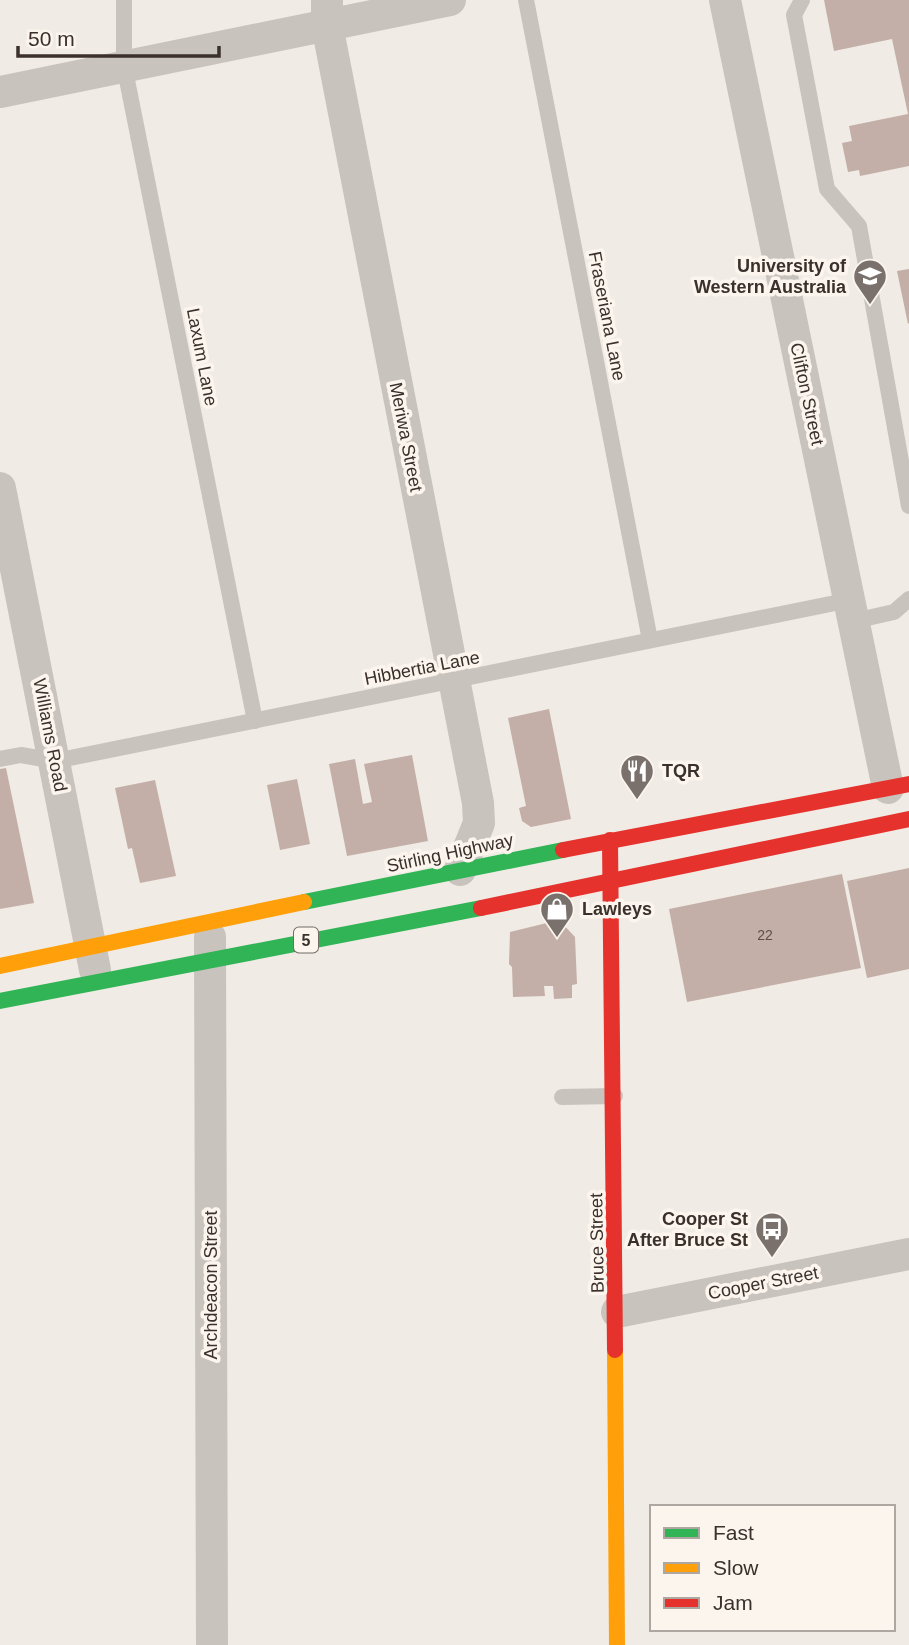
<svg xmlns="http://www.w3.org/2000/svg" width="909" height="1645" viewBox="0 0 909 1645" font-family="Arial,sans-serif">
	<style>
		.building { fill: #c3afa7 }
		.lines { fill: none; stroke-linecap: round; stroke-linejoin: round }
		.lane { stroke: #c9c3be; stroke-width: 16 }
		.street { stroke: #c9c3be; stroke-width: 32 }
		.fast { stroke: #30b455; stroke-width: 16 }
		.slow { stroke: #ff9f0a; stroke-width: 16 }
		.jam { stroke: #e5322d; stroke-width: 16 }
		.labels { text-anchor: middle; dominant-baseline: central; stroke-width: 7; stroke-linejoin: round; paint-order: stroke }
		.number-label { font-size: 14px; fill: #5d504a }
		.shield { fill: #fbf5ee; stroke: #756b66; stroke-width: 2 }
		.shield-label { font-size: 16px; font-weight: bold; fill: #3b302b }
		.poi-label { font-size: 18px; font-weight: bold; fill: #3b302b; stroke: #fbf5ee; text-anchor: end }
		.street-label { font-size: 18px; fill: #3b302b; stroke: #fbf5ee }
	</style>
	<rect width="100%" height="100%" fill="#f0ebe5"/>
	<!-- building -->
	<g class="building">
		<polygon points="824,0 909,0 909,166 860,176 859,170 848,172 842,143 852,141 849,126 908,114 892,39 834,51"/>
		<polygon points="909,269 909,323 908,324 897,271"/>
		<polygon points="549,709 571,819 531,827 522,821 519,808 526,806 508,718"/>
		<polygon points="412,755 428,841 347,856 329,764 355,759 363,804 372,802 364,764"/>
		<polygon points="6,768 34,903 0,909 0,769"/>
		<polygon points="297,779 310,844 280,850 267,785"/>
		<polygon points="155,780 176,876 140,883 132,848 128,849 115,788"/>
		<polygon points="909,868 909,969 867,978 847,881"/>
		<polygon points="842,874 861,968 687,1002 669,909"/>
		<polygon points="559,920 575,937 577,984 572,985 572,998 554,999 553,986 544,986 545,996 513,997 512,967 509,964 510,932"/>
	</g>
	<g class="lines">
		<!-- lane -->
		<g class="lane">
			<polyline points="124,0 124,65 255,721"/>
			<polyline points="526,0 650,640"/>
			<polyline points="802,0 794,15 827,189 859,226 909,506"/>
			<polyline points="854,621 894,612 909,599"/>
			<polyline points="0,759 21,755 55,761 850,600"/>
			<polyline points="562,1097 615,1096"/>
		</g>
		<!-- street -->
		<g class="street">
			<polyline points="327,0 327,25 478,803 479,823 460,870"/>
			<polyline points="725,0 888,788"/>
			<polyline points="0,92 450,0"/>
			<polyline points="0,488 95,970"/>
			<polyline points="210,937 212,1645"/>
			<polyline points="617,1312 909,1254"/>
		</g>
		<!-- fast -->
		<g class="fast">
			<polyline points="304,902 563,850"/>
			<polyline points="0,1001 481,908"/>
		</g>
		<!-- slow -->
		<g class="slow">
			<polyline points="0,966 304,902"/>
			<polyline points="615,1350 617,1645"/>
		</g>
		<!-- jam -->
		<g class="jam">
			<polyline points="610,840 615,1350"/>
			<polyline points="563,850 909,784"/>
			<polyline points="481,908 909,819"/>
		</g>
	</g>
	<!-- icons -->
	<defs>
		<g id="university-pin" transform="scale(1.75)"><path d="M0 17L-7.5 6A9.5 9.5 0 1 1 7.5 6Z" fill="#7a716c" stroke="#fbf5ee"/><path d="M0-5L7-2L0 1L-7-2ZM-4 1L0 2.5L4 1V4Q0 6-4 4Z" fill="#fff"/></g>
		<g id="restaurant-pin" transform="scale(1.75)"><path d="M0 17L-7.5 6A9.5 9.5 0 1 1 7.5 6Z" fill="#7a716c" stroke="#fbf5ee"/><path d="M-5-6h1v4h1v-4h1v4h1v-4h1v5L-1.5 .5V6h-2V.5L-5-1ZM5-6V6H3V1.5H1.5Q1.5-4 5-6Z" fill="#fff"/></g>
		<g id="shop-pin" transform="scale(1.75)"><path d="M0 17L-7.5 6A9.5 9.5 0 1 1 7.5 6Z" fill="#7a716c" stroke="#fbf5ee"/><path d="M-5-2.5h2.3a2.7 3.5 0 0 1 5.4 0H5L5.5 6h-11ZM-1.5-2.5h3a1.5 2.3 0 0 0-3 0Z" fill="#fff"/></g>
		<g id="bus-pin" transform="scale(1.75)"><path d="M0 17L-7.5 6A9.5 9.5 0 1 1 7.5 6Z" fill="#7a716c" stroke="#fbf5ee"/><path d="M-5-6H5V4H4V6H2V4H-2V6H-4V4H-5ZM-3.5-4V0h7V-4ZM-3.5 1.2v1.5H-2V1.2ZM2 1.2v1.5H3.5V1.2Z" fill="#fff"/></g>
	</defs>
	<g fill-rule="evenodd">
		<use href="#university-pin" x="870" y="276"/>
		<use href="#restaurant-pin" x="637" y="771"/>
		<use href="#shop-pin" x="557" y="909"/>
		<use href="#bus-pin" x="772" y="1229"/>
	</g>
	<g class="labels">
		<!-- number labels -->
		<g class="number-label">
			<text x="765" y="935">22</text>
		</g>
		<!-- shield labels -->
		<rect class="shield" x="294" y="927.5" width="24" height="25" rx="5"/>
		<g class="shield-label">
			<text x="306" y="940">5</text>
		</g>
		<!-- poi labels -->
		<g class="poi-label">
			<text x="846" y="266">University of<tspan x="846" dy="21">Western Australia</tspan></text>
			<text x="662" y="771" text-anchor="start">TQR</text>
			<text x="582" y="909" text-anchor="start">Lawleys</text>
			<text x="748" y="1219">Cooper St<tspan x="748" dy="21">After Bruce St</tspan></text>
		</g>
		<!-- street labels -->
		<g class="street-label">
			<text transform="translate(607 316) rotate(79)">Fraseriana Lane</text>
			<text transform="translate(202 357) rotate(79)">Laxum Lane</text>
			<text transform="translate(807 394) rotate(78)">Clifton Street</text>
			<text transform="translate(406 437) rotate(79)">Meriwa Street</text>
			<text transform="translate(422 668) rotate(-11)">Hibbertia Lane</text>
			<text transform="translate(50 735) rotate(79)">Williams Road</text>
			<text transform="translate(450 853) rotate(-12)">Stirling Highway</text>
			<text transform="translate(597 1243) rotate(-91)">Bruce Street</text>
			<text transform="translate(763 1283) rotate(-11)">Cooper Street</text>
			<text transform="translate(211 1285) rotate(-90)">Archdeacon Street</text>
		</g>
	</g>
	<!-- legend -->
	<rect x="650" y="1505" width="245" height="126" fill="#fbf5ee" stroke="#aea6a0" stroke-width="2"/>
	<rect x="664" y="1528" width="35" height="10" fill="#30b455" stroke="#aea6a0" stroke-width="2"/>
	<text x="713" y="1540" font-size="21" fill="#3b302b">Fast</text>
	<rect x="664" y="1563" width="35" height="10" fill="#ff9f0a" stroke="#aea6a0" stroke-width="2"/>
	<text x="713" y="1575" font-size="21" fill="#3b302b">Slow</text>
	<rect x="664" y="1598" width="35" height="10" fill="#e5322d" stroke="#aea6a0" stroke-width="2"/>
	<text x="713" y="1610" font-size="21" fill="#3b302b">Jam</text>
	<!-- scale -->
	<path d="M18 46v10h201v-10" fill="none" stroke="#3b302b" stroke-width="3.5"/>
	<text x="28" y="46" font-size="21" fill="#3b302b" stroke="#fbf5ee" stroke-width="5" paint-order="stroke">50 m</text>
</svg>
